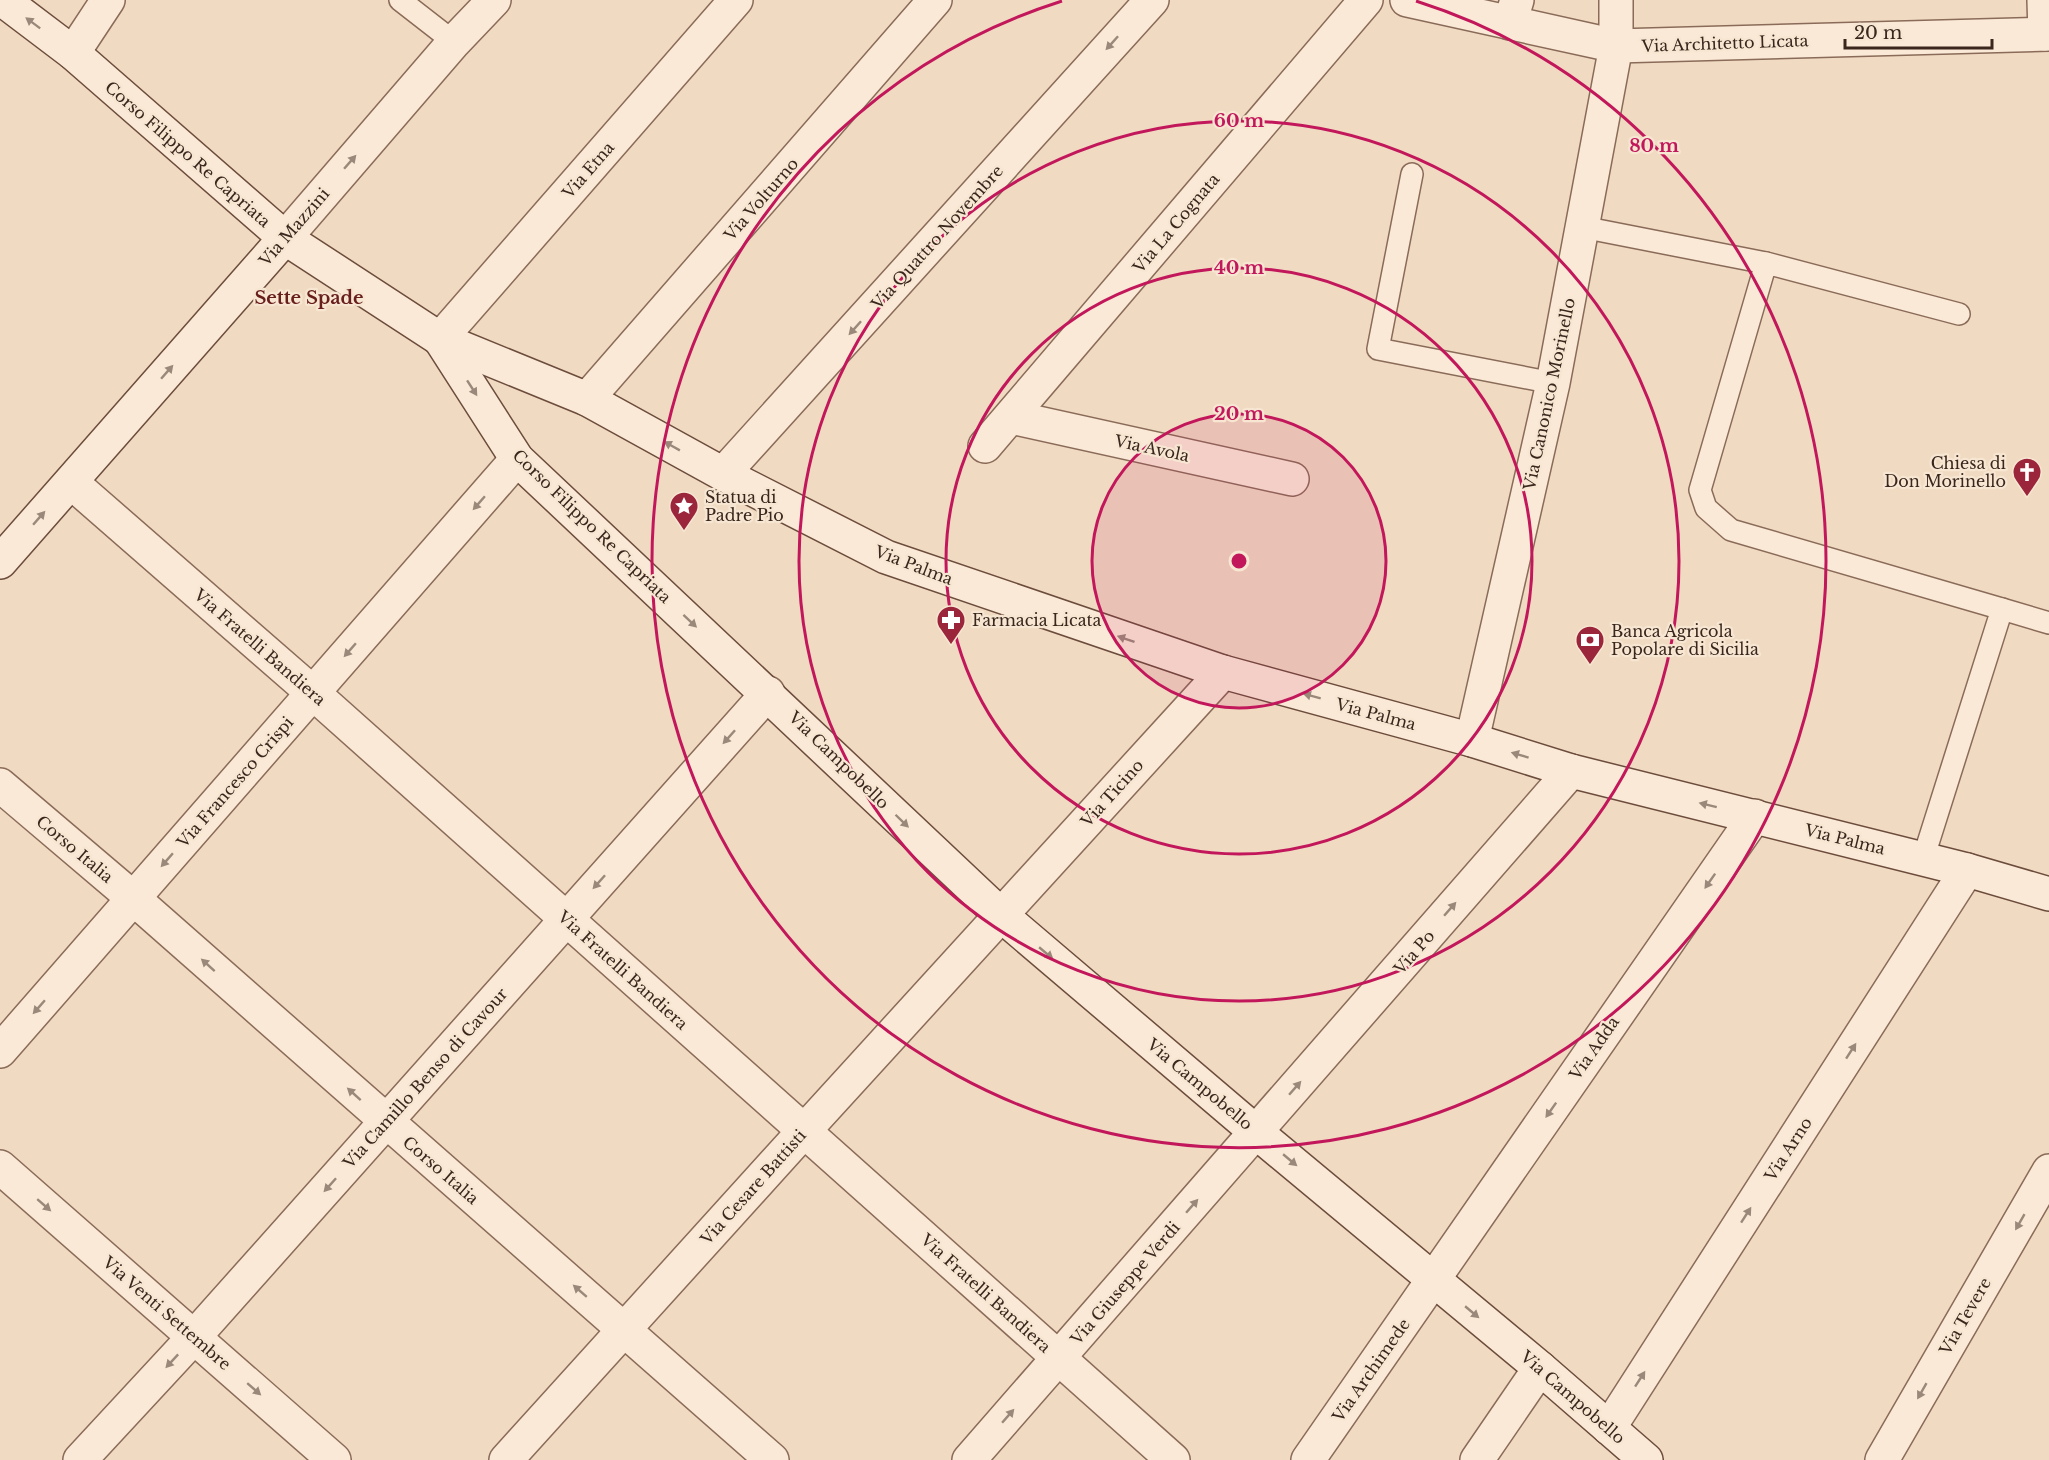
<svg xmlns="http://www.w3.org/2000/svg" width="2049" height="1460" viewBox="0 0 2049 1460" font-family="'Libre Baskerville',serif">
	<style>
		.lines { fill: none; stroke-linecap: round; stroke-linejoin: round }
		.service-casing { stroke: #8a6b59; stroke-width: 24 }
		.minor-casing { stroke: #8a6b59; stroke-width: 36 }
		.tertiary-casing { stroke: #8a6b59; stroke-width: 36 }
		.secondary-casing { stroke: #6c4c3c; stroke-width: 36 }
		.service { stroke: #fae9d6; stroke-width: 21 }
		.minor { stroke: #fae9d6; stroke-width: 33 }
		.tertiary { stroke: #fae9d6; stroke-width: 33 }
		.secondary { stroke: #fae9d6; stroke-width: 33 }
		.oneway { fill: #9a887a }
		.ring { fill: none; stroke: #c2185b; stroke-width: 3 }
		.labels { text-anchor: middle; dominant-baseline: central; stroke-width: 4.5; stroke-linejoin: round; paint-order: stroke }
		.street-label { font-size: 16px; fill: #3a261d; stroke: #f7e6d2 }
		.poi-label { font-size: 16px; fill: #3a261d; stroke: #f7e6d2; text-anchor: start }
		.neighbourhood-label { font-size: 18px; font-weight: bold; fill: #681e1b; stroke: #f7e6d2 }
		.centre { fill: #c2185b; stroke: #f7e6d2; stroke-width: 3 }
		.ring-label { font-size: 18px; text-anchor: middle; font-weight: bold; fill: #c2185b; stroke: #f7e6d2; stroke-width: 4.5; stroke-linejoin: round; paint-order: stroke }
	</style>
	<rect width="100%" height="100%" fill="#f0dac2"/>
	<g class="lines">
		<!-- service casing -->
		<g class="service-casing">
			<g id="service">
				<polyline points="400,0 454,42"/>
				<polyline points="1412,174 1378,349 1553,383"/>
				<polyline points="1582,227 1766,263"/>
				<polyline points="2002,609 2049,623"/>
				<polyline points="1923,859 2002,609 1731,530 1706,508 1700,490 1766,263 1959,314"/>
			</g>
		</g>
		<!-- minor casing -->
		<g class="minor-casing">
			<g id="minor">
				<polyline points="2044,0 2045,34"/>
				<polyline points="1510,23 1517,0"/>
				<polyline points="73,53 108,0"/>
				<polyline points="440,339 736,0"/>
				<polyline points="587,399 935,0"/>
				<polyline points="1011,417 1292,479"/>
				<polyline points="985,446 1366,0"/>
				<polyline points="723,474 1152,0"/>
				<polyline points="71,482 313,693 1173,1460"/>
				<polyline points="1472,740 1553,383 1616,46 1616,0"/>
				<polyline points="0,785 133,898 772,1460"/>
				<polyline points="0,1051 517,459"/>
				<polyline points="0,1167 334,1460"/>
				<polyline points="1609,1428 1967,870"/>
				<polyline points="80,1460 194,1337 768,693"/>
				<polyline points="506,1460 804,1131 1223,672"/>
				<polyline points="969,1460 1571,771"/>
				<polyline points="1308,1460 1755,816"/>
				<polyline points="1477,1460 1540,1368"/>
				<polyline points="1882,1460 2049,1171"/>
			</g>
		</g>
		<!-- tertiary casing -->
		<g class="tertiary-casing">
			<g id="tertiary">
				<polyline points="1407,0 1616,46 2049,34"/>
				<polyline points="285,238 454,42 494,0"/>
			</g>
		</g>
		<!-- secondary casing -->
		<g class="secondary-casing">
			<g id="secondary">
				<polyline points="3,0 73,53 285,238 440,339 587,399 723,474 886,557 1223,672 1472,740 1571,771 1967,870 2049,894"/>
				<polyline points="440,339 517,459 1001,915 1256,1132 1540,1368 1646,1460"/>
				<polyline points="0,562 285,238"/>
			</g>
		</g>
		<!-- service -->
		<use href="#service" class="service"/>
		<!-- minor -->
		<use href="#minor" class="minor"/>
		<!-- tertiary -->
		<use href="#tertiary" class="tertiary"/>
		<!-- secondary -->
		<use href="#secondary" class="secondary"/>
	</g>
	<!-- one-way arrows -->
	<defs><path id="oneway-solid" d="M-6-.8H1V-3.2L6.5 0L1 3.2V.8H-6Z" transform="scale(1.5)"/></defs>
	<g class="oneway">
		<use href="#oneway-solid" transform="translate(33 23) rotate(-143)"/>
		<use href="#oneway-solid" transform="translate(1112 43) rotate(132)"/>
		<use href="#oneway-solid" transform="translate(350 162) rotate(-49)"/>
		<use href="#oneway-solid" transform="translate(855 328) rotate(132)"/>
		<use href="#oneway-solid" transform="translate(167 372) rotate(-49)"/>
		<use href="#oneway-solid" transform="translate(472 388) rotate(57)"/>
		<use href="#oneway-solid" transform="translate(672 446) rotate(-151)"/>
		<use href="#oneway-solid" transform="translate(479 503) rotate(131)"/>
		<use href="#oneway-solid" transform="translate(39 518) rotate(-49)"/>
		<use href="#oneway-solid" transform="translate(690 621) rotate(43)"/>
		<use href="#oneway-solid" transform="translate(1126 639) rotate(-161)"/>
		<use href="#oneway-solid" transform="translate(350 650) rotate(131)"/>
		<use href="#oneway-solid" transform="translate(1312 696) rotate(-165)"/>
		<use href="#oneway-solid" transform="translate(729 737) rotate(132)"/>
		<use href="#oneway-solid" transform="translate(1520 755) rotate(-163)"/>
		<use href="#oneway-solid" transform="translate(1708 805) rotate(-166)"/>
		<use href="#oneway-solid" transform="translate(902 821) rotate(44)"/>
		<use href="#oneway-solid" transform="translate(167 860) rotate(131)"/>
		<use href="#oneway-solid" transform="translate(1710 881) rotate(125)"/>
		<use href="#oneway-solid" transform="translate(599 882) rotate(132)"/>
		<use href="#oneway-solid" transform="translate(1450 909) rotate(-49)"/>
		<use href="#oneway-solid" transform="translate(1046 953) rotate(40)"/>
		<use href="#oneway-solid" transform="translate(208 965) rotate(-138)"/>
		<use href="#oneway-solid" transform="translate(39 1007) rotate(131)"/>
		<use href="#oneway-solid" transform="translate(1851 1051) rotate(-57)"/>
		<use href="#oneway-solid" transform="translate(1295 1088) rotate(-49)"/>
		<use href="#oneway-solid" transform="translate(354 1094) rotate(-138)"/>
		<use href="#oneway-solid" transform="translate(1551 1110) rotate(125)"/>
		<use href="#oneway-solid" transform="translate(1290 1160) rotate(40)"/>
		<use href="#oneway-solid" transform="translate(330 1185) rotate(132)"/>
		<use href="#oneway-solid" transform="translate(44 1205) rotate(41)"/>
		<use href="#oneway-solid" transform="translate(1192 1206) rotate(-49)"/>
		<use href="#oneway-solid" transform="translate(1746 1215) rotate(-57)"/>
		<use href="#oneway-solid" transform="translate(2020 1222) rotate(120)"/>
		<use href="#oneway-solid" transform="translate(580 1291) rotate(-139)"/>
		<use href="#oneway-solid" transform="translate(1472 1312) rotate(40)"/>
		<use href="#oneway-solid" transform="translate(172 1361) rotate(133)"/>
		<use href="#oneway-solid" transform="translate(1640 1379) rotate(-57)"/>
		<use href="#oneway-solid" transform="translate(254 1389) rotate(41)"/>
		<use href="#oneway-solid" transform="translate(1922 1391) rotate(120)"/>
		<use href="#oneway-solid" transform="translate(1008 1416) rotate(-49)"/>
	</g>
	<!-- distance rings -->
	<circle cx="1239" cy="561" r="147" fill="#c2185b" fill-opacity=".12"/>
	<g class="ring">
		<circle cx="1239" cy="561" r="147"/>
		<circle cx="1239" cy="561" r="293"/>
		<circle cx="1239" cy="561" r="440"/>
		<path d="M1416 1A587 587 0 1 1 1062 1"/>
	</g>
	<!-- icons -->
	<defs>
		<g id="church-pin" transform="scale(1.5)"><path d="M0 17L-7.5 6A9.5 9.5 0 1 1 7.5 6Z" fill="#9b263b" stroke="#f7e6d2"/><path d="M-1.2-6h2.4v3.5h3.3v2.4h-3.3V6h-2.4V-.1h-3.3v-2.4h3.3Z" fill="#fff"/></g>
		<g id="sight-pin" transform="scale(1.5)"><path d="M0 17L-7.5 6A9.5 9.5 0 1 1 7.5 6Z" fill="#9b263b" stroke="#f7e6d2"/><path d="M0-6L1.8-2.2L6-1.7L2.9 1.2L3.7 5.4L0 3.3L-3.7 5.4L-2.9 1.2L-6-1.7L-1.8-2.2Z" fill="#fff"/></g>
		<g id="pharmacy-pin" transform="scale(1.5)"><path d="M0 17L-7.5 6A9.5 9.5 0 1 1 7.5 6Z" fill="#9b263b" stroke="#f7e6d2"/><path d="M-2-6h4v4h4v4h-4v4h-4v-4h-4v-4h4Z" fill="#fff"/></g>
		<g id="bank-pin" transform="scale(1.5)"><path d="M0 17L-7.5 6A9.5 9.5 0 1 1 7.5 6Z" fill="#9b263b" stroke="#f7e6d2"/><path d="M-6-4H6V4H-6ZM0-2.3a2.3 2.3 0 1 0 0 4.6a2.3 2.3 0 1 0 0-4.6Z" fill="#fff"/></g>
	</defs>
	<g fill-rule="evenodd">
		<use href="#church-pin" x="2027" y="472"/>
		<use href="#sight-pin" x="684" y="506"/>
		<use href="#pharmacy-pin" x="951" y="620"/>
		<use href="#bank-pin" x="1590" y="640"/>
	</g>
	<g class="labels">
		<!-- street labels -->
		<g class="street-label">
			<text transform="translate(1725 43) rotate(-2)">Via Architetto Licata</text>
			<text transform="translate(188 154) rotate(41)">Corso Filippo Re Capriata</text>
			<text transform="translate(588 170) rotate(-49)">Via Etna</text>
			<text transform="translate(761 199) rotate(-49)">Via Volturno</text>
			<text transform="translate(1176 223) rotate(-50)">Via La Cognata</text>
			<text transform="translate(294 227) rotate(-49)">Via Mazzini</text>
			<text transform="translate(937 237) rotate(-48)">Via Quattro Novembre</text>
			<text transform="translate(1549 394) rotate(-78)">Via Canonico Morinello</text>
			<text transform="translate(1152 448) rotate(12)">Via Avola</text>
			<text transform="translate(592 526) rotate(44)">Corso Filippo Re Capriata</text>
			<text transform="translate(914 565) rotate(21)">Via Palma</text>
			<text transform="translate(260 647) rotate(41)">Via Fratelli Bandiera</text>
			<text transform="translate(1376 714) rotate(15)">Via Palma</text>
			<text transform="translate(839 760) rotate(44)">Via Campobello</text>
			<text transform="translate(235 782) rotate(-49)">Via Francesco Crispi</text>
			<text transform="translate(1112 793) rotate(-48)">Via Ticino</text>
			<text transform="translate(1845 839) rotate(14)">Via Palma</text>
			<text transform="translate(75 849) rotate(40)">Corso Italia</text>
			<text transform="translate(1414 952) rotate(-49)">Via Po</text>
			<text transform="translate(623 970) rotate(42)">Via Fratelli Bandiera</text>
			<text transform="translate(1594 1048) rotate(-55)">Via Adda</text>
			<text transform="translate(425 1078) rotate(-48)">Via Camillo Benso di Cavour</text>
			<text transform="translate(1200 1084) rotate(40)">Via Campobello</text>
			<text transform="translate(1788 1149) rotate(-57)">Via Arno</text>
			<text transform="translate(441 1170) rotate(41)">Corso Italia</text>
			<text transform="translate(753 1187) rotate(-48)">Via Cesare Battisti</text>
			<text transform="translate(1125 1283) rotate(-49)">Via Giuseppe Verdi</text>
			<text transform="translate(986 1293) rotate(42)">Via Fratelli Bandiera</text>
			<text transform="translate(167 1313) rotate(41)">Via Venti Settembre</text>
			<text transform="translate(1965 1316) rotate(-60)">Via Tevere</text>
			<text transform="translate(1371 1370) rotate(-55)">Via Archimede</text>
			<text transform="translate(1573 1397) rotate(41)">Via Campobello</text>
		</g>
		<!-- poi labels -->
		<g class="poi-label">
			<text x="2006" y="463" text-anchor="end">Chiesa di<tspan x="2006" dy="18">Don Morinello</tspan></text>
			<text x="705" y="497">Statua di<tspan x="705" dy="18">Padre Pio</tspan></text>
			<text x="972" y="620">Farmacia Licata</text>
			<text x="1611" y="631">Banca Agricola<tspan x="1611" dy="18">Popolare di Sicilia</tspan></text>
		</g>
		<!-- neighbourhood labels -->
		<g class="neighbourhood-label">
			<text x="309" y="298">Sette Spade</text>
		</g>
	</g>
	<circle cx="1239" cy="561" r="9" class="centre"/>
	<g class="ring-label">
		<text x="1239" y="127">60 m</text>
		<text x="1654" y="152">80 m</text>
		<text x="1239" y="274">40 m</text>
		<text x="1239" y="420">20 m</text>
	</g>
	<!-- scale -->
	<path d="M1845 39v9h147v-9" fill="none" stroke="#3a261d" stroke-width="3"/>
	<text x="1854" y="39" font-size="18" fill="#3a261d" stroke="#f7e6d2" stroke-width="4.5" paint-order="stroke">20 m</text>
</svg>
